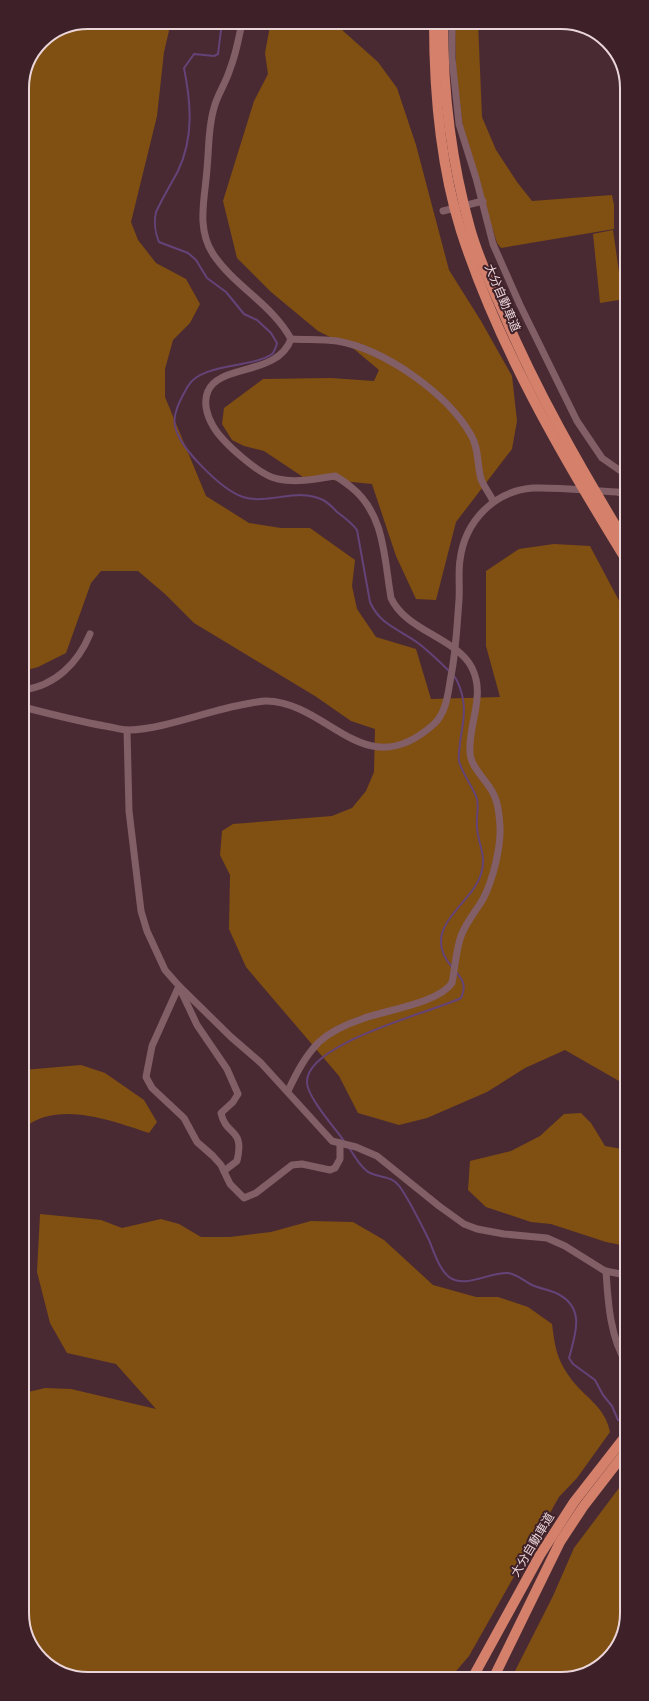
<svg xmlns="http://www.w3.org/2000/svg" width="649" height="1701" viewBox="0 0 649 1701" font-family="Signika,'Noto Sans JP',sans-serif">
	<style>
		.forest { fill: #804f12 }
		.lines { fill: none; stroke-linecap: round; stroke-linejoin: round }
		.stream { stroke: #644378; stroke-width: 2 }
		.minor { stroke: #825e67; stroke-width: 7 }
		.highway { stroke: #d4806b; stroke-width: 10 }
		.labels { text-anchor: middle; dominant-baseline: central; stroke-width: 4; stroke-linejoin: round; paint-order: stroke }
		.street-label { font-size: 12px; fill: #ead5d9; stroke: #3e2028 }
		.rim { fill: none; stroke: #ead5d9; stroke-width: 2 }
	</style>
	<rect width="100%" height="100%" fill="#492a32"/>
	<!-- forest -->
	<g class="forest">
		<polygon points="88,22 171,22 164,52 157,116 131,222 138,240 156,263 186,279 200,304 190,323 173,340 165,369 165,397 206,496 249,523 281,528 310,528 355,560 352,586 357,609 376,637 416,649 431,699 500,697 486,646 486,571 519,549 554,544 590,546 625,612 626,1085 565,1050 525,1068 487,1092 427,1118 399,1125 358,1113 339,1076 246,967 229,929 230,875 220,855 222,831 233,824 332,816 352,808 366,791 374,772 375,729 351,721 315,696 194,623 165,594 138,571 101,571 91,583 66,653 38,667 23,671 22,84 42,41"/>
		<polygon points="274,22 333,22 378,62 397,88 416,145 449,270 481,321 512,376 517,421 512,449 456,522 436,600 416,599 396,556 372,484 303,477 264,451 244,446 232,440 222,424 224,408 263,379 331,378 374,381 379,370 354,349 318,331 271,292 237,258 223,201 254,101 268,74 265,53 270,26"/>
		<polygon points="455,22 478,22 482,117 496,150 517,182 532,201 612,195 614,205 614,229 501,248 497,243 464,137 456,69"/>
		<polygon points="613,230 619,272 625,272 625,299 600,303 593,234"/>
		<path d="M81,1065L105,1073L144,1100L157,1122L149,1133C112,1121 58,1100 24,1128V1070Z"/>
		<polygon points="581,1113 591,1123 605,1146 622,1149 626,1147 626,1246 606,1242 551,1224 531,1222 486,1207 468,1190 470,1161 511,1151 540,1136 564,1114"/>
		<path d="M40,1214L101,1220L122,1228L161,1219L179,1224L201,1237H230L271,1232L311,1221L353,1222L384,1240L433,1285L476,1297H498L528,1307L552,1324C555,1346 556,1357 569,1376C582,1396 605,1405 610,1432L577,1478L559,1497L469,1656L451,1677L84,1679L48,1665L24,1630V1393L45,1388L71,1389L156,1409L116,1364L67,1353L50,1323L37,1272Z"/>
		<polygon points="627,1486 627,1613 613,1653 578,1677 512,1677 553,1596 574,1548 619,1488"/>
	</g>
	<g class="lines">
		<!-- stream -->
		<g class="stream">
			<path d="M222,22L218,54L214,56L194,54L184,68C191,103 194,137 178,171C171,184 163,197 156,212C154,221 155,233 159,242L188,253L196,260L207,278L226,292L244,314L257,320L271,333L277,343C276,347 275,351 272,354C253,368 201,363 188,386C182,397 172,413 175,426C179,448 222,490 243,497C269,505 297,487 323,500C329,503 333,508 337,512C345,518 351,522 357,530L370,602C380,625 399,629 418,643C430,652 440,662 450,672"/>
			<path d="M452,967C418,928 472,905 481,874C487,855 478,845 477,827C476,818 479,808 477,799C473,786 462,774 459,761C458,755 460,748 460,742C463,724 467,707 460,688C458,683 457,679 453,675"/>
			<path d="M344,1141C335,1128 308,1098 307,1083C304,1043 433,1012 461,998C466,987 464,981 456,972"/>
			<path d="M349,1148C355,1156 361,1169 370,1173C381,1178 393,1176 400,1187C411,1203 420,1222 429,1240C434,1252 439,1269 449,1277C465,1289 489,1272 508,1273C517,1274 524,1281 532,1285C541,1289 550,1290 558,1294C585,1308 576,1333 569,1358L573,1364L595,1380L603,1395L612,1406L618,1420L627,1422"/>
		</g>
		<!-- minor -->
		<g class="minor">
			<path d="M242,22C239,38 236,54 230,69C226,83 217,95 214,108C208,128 209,149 207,169C205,198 196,228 213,254C235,287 272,304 291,339C278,376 219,364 208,391C203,402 207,416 213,426C222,442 260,476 278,479C296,483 317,479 335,476C341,479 346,483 351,487C385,514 384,558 391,598C406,631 457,638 472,668C486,696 468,724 470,752C470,765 483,777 490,788C498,799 499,813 500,826C501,847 493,880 483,899C476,911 466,922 461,936C456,950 455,968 452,983C437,1004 385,1010 362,1019C347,1024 330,1032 319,1042C305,1056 296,1074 288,1091"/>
			<polyline points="452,22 452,58 459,124 476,178 493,244 520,305 577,421 602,458 625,474"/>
			<polyline points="443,211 483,201"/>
			<path d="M291,339C306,340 322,339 337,341C384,349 447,393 471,435C479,448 477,465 481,479C484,487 490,494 493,501"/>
			<path d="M23,690C55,686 78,663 90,634"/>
			<path d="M23,707C50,714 77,721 105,726C113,727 121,730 129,730C165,729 209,710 246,704C252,703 260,701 266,701C330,702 364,787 434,724C447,712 448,692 451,676C456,651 457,625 459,600C460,587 458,573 460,560C465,521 494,491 533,488C561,487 590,491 617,492L625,494"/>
			<polyline points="127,730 129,811 141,911 147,931 165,970 179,986 231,1037 261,1063 332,1141 356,1147 377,1156 439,1206 464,1224 477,1229 504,1234 547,1238 565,1246 605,1271 626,1275"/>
			<polyline points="179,986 152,1046 146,1077 152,1088 184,1118 197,1142 213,1156 221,1165 230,1184 244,1198 256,1193 292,1165 302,1164 330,1170 335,1168 340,1159 340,1143"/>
			<path d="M181,991L197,1025L227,1069L238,1094L233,1102L221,1113C226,1137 245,1127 237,1161L224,1171"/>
			<path d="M606,1271C608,1302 610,1338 627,1364"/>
		</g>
		<!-- highway -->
		<g class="highway">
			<path d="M434,22C434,92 440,164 461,231C498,346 562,456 625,558"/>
			<path d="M443,22C443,92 451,161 470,228C478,257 491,285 503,312C537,392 580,467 625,541"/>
			<polyline points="473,1677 540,1555 574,1502 627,1434"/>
			<polyline points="494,1677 560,1542 583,1507 627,1450"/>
		</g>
	</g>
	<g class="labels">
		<!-- street labels -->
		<g class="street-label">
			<text transform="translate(502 298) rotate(67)">大分自動車道</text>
			<text transform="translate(533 1545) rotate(-59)">大分自動車道</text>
		</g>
	</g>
	<!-- crop -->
	<path d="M0 0H649V1701H0ZM88 29H561A59 59 0 0 1 620 88V1613A59 59 0 0 1 561 1672H88A59 59 0 0 1 29 1613V88A59 59 0 0 1 88 29Z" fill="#3e2028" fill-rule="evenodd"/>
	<path class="rim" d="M88 29H561A59 59 0 0 1 620 88V1613A59 59 0 0 1 561 1672H88A59 59 0 0 1 29 1613V88A59 59 0 0 1 88 29Z"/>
</svg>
